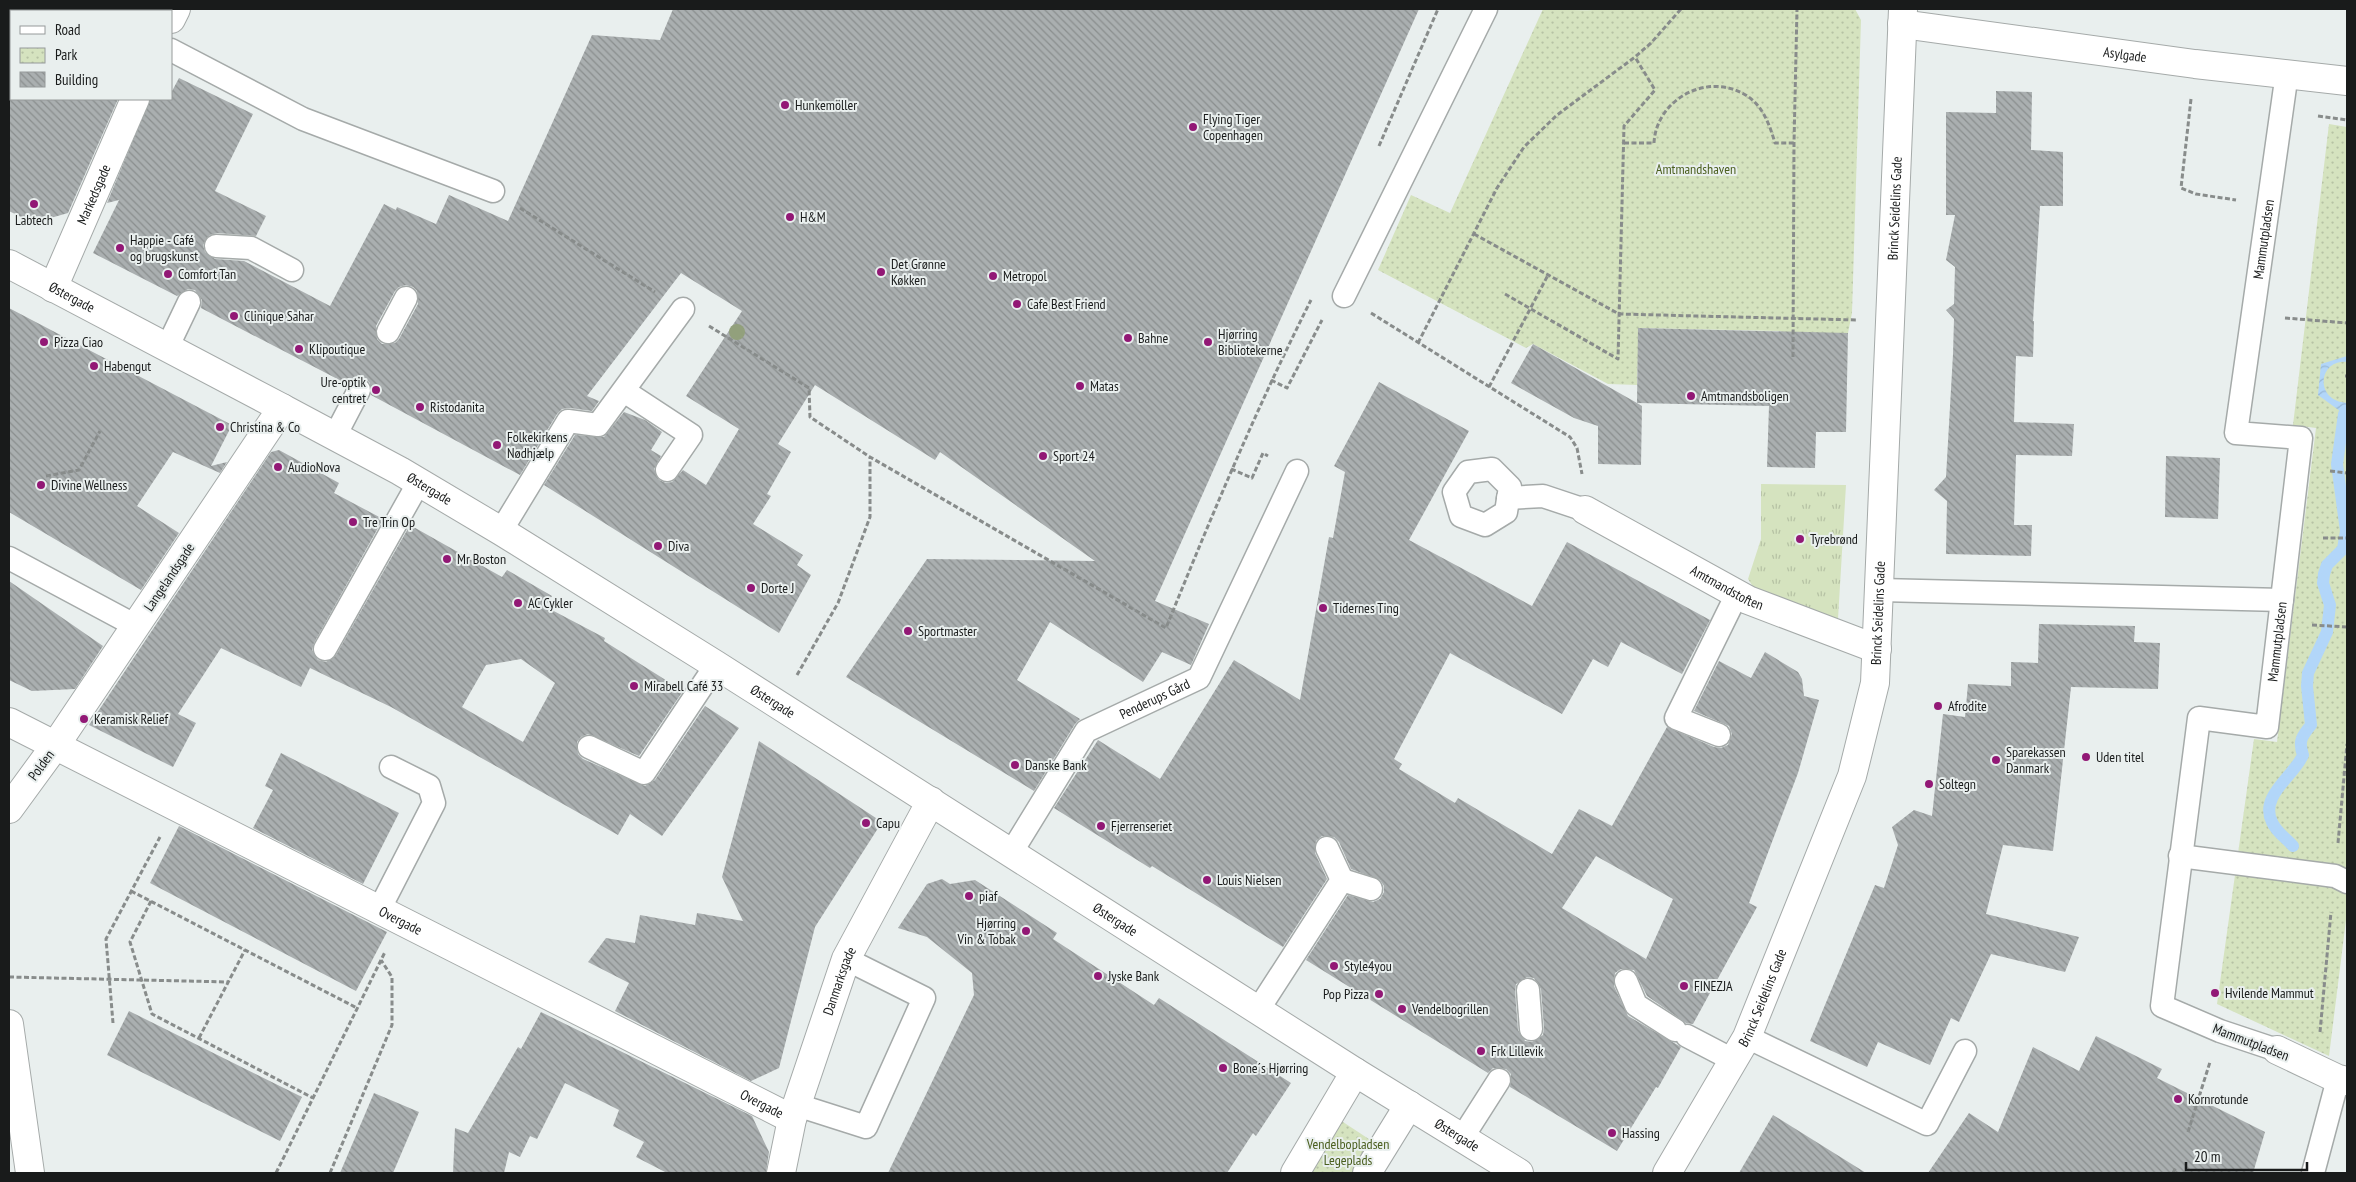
<svg xmlns="http://www.w3.org/2000/svg" width="2356" height="1182" viewBox="0 0 2356 1182" font-family="'PT Sans Narrow',sans-serif">
	<style>
		.grass { fill: url(#grass-tufts) }
		.park { fill: url(#park-dots) }
		.water { fill: url(#water-waves) }
		.lines { fill: none; stroke-linecap: round; stroke-linejoin: round }
		.stream { stroke: #b2d6f9; stroke-width: 12 }
		.building { fill: url(#building-back-hatch); fill-rule: evenodd }
		.service-casing { stroke: #a5aaa9; stroke-width: 25 }
		.pedestrian-casing { stroke: #a5aaa9; stroke-width: 30 }
		.minor-casing { stroke: #a5aaa9; stroke-width: 30 }
		.path { stroke: #888c8b; stroke-width: 3; stroke-dasharray: 5 2.5; stroke-linecap: butt }
		.service { stroke: #fff; stroke-width: 22 }
		.pedestrian { stroke: #fff; stroke-width: 28 }
		.minor { stroke: #fff; stroke-width: 28 }
		.tree { fill: #92a07c }
		.poi-dot { fill: #921875; stroke: #e9efee; stroke-width: 2 }
		.labels { text-anchor: middle; dominant-baseline: central; stroke-width: 4; stroke-linejoin: round; paint-order: stroke }
		.street-label { font-size: 14px; fill: #191b1b; stroke: #e9efee }
		.poi-label { font-size: 14px; fill: #191b1b; stroke: #e9efee; text-anchor: start }
		.park-label { font-size: 14px; fill: #4b5f1f; stroke: #e9efee }
	</style>
	<defs>
		<pattern id="grass-tufts" width="24" height="20" patternUnits="userSpaceOnUse" patternTransform="scale(1.25)"><rect width="24" height="20" fill="#d5e3bf"/><path d="M3 7l-1-3M5 7V3M7 7l1-3M15 17l-1-3M17 17v-4M19 17l1-3" fill="none" stroke="#b6c2a4"/></pattern>
		<pattern id="park-dots" width="8" height="8" patternUnits="userSpaceOnUse" patternTransform="scale(1.25)"><rect width="8" height="8" fill="#d5e3bf"/><path d="M2 2h.1M6 6h.1" fill="none" stroke="#b6c2a4" stroke-width="1.8" stroke-linecap="round"/></pattern>
		<pattern id="water-waves" width="16" height="10" patternUnits="userSpaceOnUse" patternTransform="scale(1.25)"><rect width="16" height="10" fill="#b2d6f9"/><path d="M0 5q4-4 8 0t8 0" fill="none" stroke="#98b7d5"/></pattern>
		<pattern id="building-back-hatch" width="6" height="6" patternUnits="userSpaceOnUse" patternTransform="scale(1.25)"><rect width="6" height="6" fill="#aaafb0"/><path d="M-1 5l2 2M0 0l6 6M5-1l2 2" fill="none" stroke="#8a8e8e"/></pattern>
	</defs>
	<rect width="100%" height="100%" fill="#e9efee"/>
	<!-- grass -->
	<polygon class="grass" points="1761,484 1846,485 1838,619 1754,588 1748,579 1761,539"/>
	<!-- park -->
	<g class="park">
		<path d="M1543,9C1563,9 1583,12 1603,9H1855L1861,20L1852,313L1848,333L1781,388V331L1639,328L1637,385L1608,384L1533,344L1526,348L1378,270L1411,195L1450,213Z"/>
		<polygon points="2329,124 2347,127 2347,912 2329,1056 2217,1004 2254,739 2277,742 2316,428 2293,425"/>
		<polygon points="1340,1120 1381,1147 1364,1173 1305,1173"/>
	</g>
	<!-- water -->
	<path class="water" d="M2347,356V362C2318,359 2314,401 2347,403V413L2344,414L2318,395L2321,364Z"/>
	<g class="lines">
		<!-- stream -->
		<path class="stream" d="M2293,846C2286,838 2276,832 2272,822C2259,796 2294,776 2303,755C2298,741 2302,736 2311,725L2307,686L2308,673L2327,632L2330,605L2323,583L2324,574L2327,565L2343,549L2346,531L2337,464L2344,414"/>
	</g>
	<!-- building -->
	<g class="building">
		<path d="M673,9H1419L1155,601L1209,624L1191,665L1162,652L1143,682L1050,622L1017,680L1080,719L1075,724L1034,791L846,677L927,559L1095,561L940,452L935,460L815,385L778,444L791,452L767,494L771,496L753,524L803,555L797,565L811,575L779,633L544,485L575,435L604,437L624,412L645,420L662,432L651,450L661,456L654,469L659,480L666,483L672,482L683,470L706,485L739,429L686,396L742,311L681,273L587,396L599,401L592,411L570,408L562,409L557,414L520,475L371,395L370,383L365,378L352,379L347,384L201,308L202,300L195,290L188,289L177,296L93,253L119,200L107,203L150,99H171V93L179,78L253,114L215,191L266,216L256,236L217,233L210,235L203,245L205,252L215,259L244,261L330,306L384,204L396,210L397,207L436,224L449,195L508,221L592,35L660,40ZM406,285L413,287L417,291L418,304L399,339L395,343L382,344L377,339L376,326L395,291L399,287Z"/>
		<polygon points="1996,91 2032,92 2031,150 2063,152 2063,206 2040,206 2033,321 2034,321 2033,357 2016,356 2014,422 2074,424 2072,456 2016,455 2014,525 2032,525 2031,556 1946,554 1947,501 1934,490 1946,477 1953,354 1954,319 1946,310 1954,304 1955,267 1946,260 1955,215 1946,215 1946,112 1996,113"/>
		<polygon points="9,99 118,99 68,213 33,223 9,211"/>
		<polygon points="9,308 232,425 211,466 227,462 220,473 173,452 137,506 179,533 141,590 9,512"/>
		<polygon points="1638,328 1848,333 1846,432 1816,432 1815,468 1767,467 1769,406 1637,403 1642,406 1641,465 1598,464 1598,426 1574,418 1511,383 1533,344 1637,403"/>
		<path d="M1379,382L1469,431L1409,540L1532,606L1567,542L1710,620L1682,674L1621,642L1608,667L1593,659L1562,714L1450,653L1394,759L1402,764L1399,769L1455,803L1458,798L1552,854L1579,809L1612,826L1667,727L1714,747L1721,748L1728,745L1732,734L1729,726L1694,711L1719,661L1751,678L1765,652L1798,672L1802,679L1804,696L1819,700L1798,773L1749,903L1757,907L1693,1024L1686,1023L1647,996L1634,970L1621,969L1615,973L1614,986L1628,1016L1681,1047L1658,1088L1656,1087L1617,1151L1510,1087L1511,1074L1506,1069L1493,1068L1488,1073L1306,960L1348,895L1373,902L1380,899L1384,892V886L1380,880L1351,869L1339,842L1334,837L1322,836L1316,841L1315,853L1327,879L1283,947L1152,866L1150,868L1054,808L1098,740L1160,779L1234,660L1300,700L1329,537L1333,538L1345,472L1334,466ZM1596,856L1673,899L1646,959L1562,908ZM1527,977L1534,978L1541,989L1544,1028L1543,1035L1532,1042L1525,1041L1518,1030L1515,991L1516,984Z"/>
		<path d="M279,450L339,483L334,493L383,519L314,643L312,650L318,660L326,662L336,655L410,525L502,577L507,570L552,596L546,605L548,608L605,638L604,641L683,691L639,756L588,734L581,737L577,742L578,754L583,759L645,786L655,780L705,706L739,728L662,836L630,814L618,835L391,707L310,668L301,687L221,648L178,714L196,723L173,767L89,725L271,452ZM521,659L555,683L523,742L462,707L486,665Z"/>
		<polygon points="2166,456 2220,458 2218,519 2165,517"/>
		<polygon points="9,581 103,646 75,689 32,691 9,680"/>
		<polygon points="2039,624 2135,626 2134,642 2160,643 2158,689 2071,687 2053,851 2003,845 1986,914 2079,937 2065,972 1991,954 1959,1022 1951,1018 1930,1065 1878,1042 1867,1067 1810,1041 1875,885 1884,888 1898,845 1892,827 1914,810 1932,816 1943,714 1965,717 1968,684 2011,686 2011,662 2038,663"/>
		<polygon points="759,741 882,822 815,927 779,1068 751,1081 615,1011 629,983 588,962 606,938 635,943 640,915 695,925 697,913 743,921 722,877"/>
		<polygon points="281,753 399,813 363,884 253,828 273,790 265,786"/>
		<polygon points="179,826 387,932 356,991 150,883"/>
		<polygon points="942,879 950,884 975,880 1057,933 1053,939 1154,1005 1159,998 1291,1083 1256,1136 1253,1133 1227,1173 888,1173 974,995 972,973 927,937 898,928 927,884"/>
		<polygon points="129,1011 302,1097 280,1141 107,1055"/>
		<polygon points="541,1012 752,1116 769,1152 766,1173 667,1173 636,1157 644,1142 613,1126 619,1110 565,1083 537,1139 530,1136 520,1157 509,1152 504,1173 453,1173 455,1128 468,1133 518,1047 521,1049"/>
		<polygon points="2096,1036 2162,1069 2157,1078 2265,1132 2253,1173 1928,1173 1969,1113 1998,1132 2033,1047 2079,1071"/>
		<polygon points="374,1093 419,1112 393,1173 340,1173"/>
		<polygon points="1773,1115 1866,1173 1739,1173"/>
	</g>
	<g class="lines">
		<!-- service casing -->
		<g class="service-casing">
			<g id="service">
				<polyline points="171,50 303,119 493,191"/>
				<polyline points="216,246 251,248 292,270"/>
				<polyline points="1344,296 1486,9"/>
				<polyline points="388,332 406,298"/>
				<polyline points="167,348 189,302"/>
				<polyline points="624,391 691,435 667,470"/>
				<polyline points="335,436 359,390"/>
				<polygon points="1492,469 1510,487 1506,512 1485,525 1461,516 1454,492 1468,472"/>
				<polyline points="1508,498 1543,496 1585,510"/>
				<polyline points="501,531 568,421 598,425 683,309"/>
				<polyline points="9,558 136,626"/>
				<polyline points="1880,590 2282,600"/>
				<polyline points="325,649 419,482"/>
				<polyline points="1719,735 1676,718 1737,594"/>
				<polyline points="589,747 644,773 716,665"/>
				<path id="s1" d="M1011,853L1086,731L1199,678L1297,471"/>
				<polyline points="2180,856 2335,876 2347,882"/>
				<polyline points="1342,880 1371,889"/>
				<polyline points="379,910 434,803 429,786 391,767"/>
				<polyline points="1626,981 1636,1005 1675,1030"/>
				<polyline points="1528,990 1531,1029"/>
				<polyline points="1258,1010 1342,880 1327,848"/>
				<polyline points="1687,1036 1733,1060"/>
				<polyline points="1747,1037 1927,1124 1965,1051"/>
				<path id="s2" d="M2277,1050L2220,1031L2162,1006L2199,718L2267,727L2301,438L2236,433L2287,73"/>
				<polyline points="797,1105 866,1127 924,998 846,959"/>
				<polyline points="1462,1138 1499,1080"/>
				<polyline points="2313,1173 2338,1079"/>
			</g>
		</g>
		<!-- pedestrian casing -->
		<g class="pedestrian-casing">
			<g id="pedestrian">
				<path id="s3" d="M282,408L400,471L501,531L716,665L1355,1072L1519,1173"/>
				<polyline points="1295,1173 1355,1072"/>
				<polyline points="1367,1173 1409,1105"/>
			</g>
		</g>
		<!-- minor casing -->
		<g class="minor-casing">
			<g id="minor">
				<polyline points="171,19 176,9"/>
				<path id="s4" d="M1902,24L2195,64L2347,81"/>
				<path id="s5" d="M9,264L282,408L55,746L9,809"/>
				<path id="s6" d="M53,288L135,99"/>
				<path id="s7" d="M1585,510L1748,600L1877,649"/>
				<path id="s8" d="M9,722L792,1119"/>
				<polyline points="9,1024 30,1173"/>
				<polyline points="2277,1050 2338,1079 2347,1081"/>
				<path id="s9" d="M781,1173L792,1119L846,959L931,801"/>
				<path id="s10" d="M1667,1173L1747,1037L1852,776L1875,683L1903,9"/>
			</g>
		</g>
		<!-- path -->
		<g class="path">
			<polyline points="2191,99 2181,188 2196,194 2236,200"/>
			<polyline points="2318,116 2347,120"/>
			<path d="M1624,143H1654C1656,101 1704,73 1742,93C1762,103 1769,123 1775,143H1794"/>
			<polyline points="1379,146 1438,9"/>
			<polyline points="520,208 655,292"/>
			<polyline points="1474,234 1619,314 1856,320"/>
			<polyline points="1505,294 1618,359 1624,126 1655,90 1635,57"/>
			<polyline points="1371,313 1570,437 1577,448 1582,474"/>
			<polyline points="2285,318 2347,323"/>
			<path d="M709,326L809,388L810,417L870,457L1166,628C1211,517 1257,407 1311,300"/>
			<polyline points="1418,343 1497,188 1524,147 1557,115 1635,57 1651,43 1681,9"/>
			<polyline points="1793,357 1794,143 1797,9"/>
			<polyline points="2345,376 2347,376"/>
			<polyline points="1271,380 1287,388 1322,320"/>
			<polyline points="1489,387 1548,275"/>
			<polyline points="1231,469 1252,478 1263,453 1268,456"/>
			<polyline points="2330,471 2347,473"/>
			<polyline points="46,476 79,470 100,431"/>
			<polyline points="2323,538 2347,538"/>
			<polyline points="2312,625 2347,627"/>
			<polyline points="797,675 838,603 870,517 870,458"/>
			<polyline points="2338,843 2347,744"/>
			<polyline points="131,891 357,1008"/>
			<polyline points="151,901 130,942 152,1014 313,1098"/>
			<polyline points="9,977 229,982"/>
			<polyline points="113,1023 106,939 160,837"/>
			<polyline points="2320,1032 2331,912"/>
			<polyline points="199,1038 245,950"/>
			<polyline points="2188,1132 2210,1062"/>
			<polyline points="276,1173 385,952"/>
			<polyline points="330,1173 392,1025 392,977 381,960"/>
			<polyline points="2173,1173 2176,1167"/>
		</g>
		<!-- service -->
		<use href="#service" class="service"/>
		<!-- pedestrian -->
		<use href="#pedestrian" class="pedestrian"/>
		<!-- minor -->
		<use href="#minor" class="minor"/>
	</g>
	<!-- trees -->
	<circle class="tree" cx="737" cy="332" r="8"/>
	<!-- markers -->
	<g class="poi-dot">
		<circle cx="785" cy="105" r="5"/>
		<circle cx="1193" cy="127" r="5"/>
		<circle cx="34" cy="204" r="5"/>
		<circle cx="790" cy="217" r="5"/>
		<circle cx="120" cy="248" r="5"/>
		<circle cx="881" cy="272" r="5"/>
		<circle cx="168" cy="274" r="5"/>
		<circle cx="993" cy="276" r="5"/>
		<circle cx="1017" cy="304" r="5"/>
		<circle cx="234" cy="316" r="5"/>
		<circle cx="1128" cy="338" r="5"/>
		<circle cx="44" cy="342" r="5"/>
		<circle cx="1208" cy="342" r="5"/>
		<circle cx="299" cy="349" r="5"/>
		<circle cx="94" cy="366" r="5"/>
		<circle cx="1080" cy="386" r="5"/>
		<circle cx="376" cy="390" r="5"/>
		<circle cx="1691" cy="396" r="5"/>
		<circle cx="420" cy="407" r="5"/>
		<circle cx="220" cy="427" r="5"/>
		<circle cx="497" cy="445" r="5"/>
		<circle cx="1043" cy="456" r="5"/>
		<circle cx="278" cy="467" r="5"/>
		<circle cx="41" cy="485" r="5"/>
		<circle cx="353" cy="522" r="5"/>
		<circle cx="1800" cy="539" r="5"/>
		<circle cx="658" cy="546" r="5"/>
		<circle cx="447" cy="559" r="5"/>
		<circle cx="751" cy="588" r="5"/>
		<circle cx="518" cy="603" r="5"/>
		<circle cx="1323" cy="608" r="5"/>
		<circle cx="908" cy="631" r="5"/>
		<circle cx="634" cy="686" r="5"/>
		<circle cx="1938" cy="706" r="5"/>
		<circle cx="84" cy="719" r="5"/>
		<circle cx="2086" cy="757" r="5"/>
		<circle cx="1996" cy="760" r="5"/>
		<circle cx="1015" cy="765" r="5"/>
		<circle cx="1929" cy="784" r="5"/>
		<circle cx="866" cy="823" r="5"/>
		<circle cx="1101" cy="826" r="5"/>
		<circle cx="1207" cy="880" r="5"/>
		<circle cx="969" cy="896" r="5"/>
		<circle cx="1026" cy="931" r="5"/>
		<circle cx="1334" cy="966" r="5"/>
		<circle cx="1098" cy="976" r="5"/>
		<circle cx="1684" cy="986" r="5"/>
		<circle cx="2215" cy="993" r="5"/>
		<circle cx="1379" cy="994" r="5"/>
		<circle cx="1402" cy="1009" r="5"/>
		<circle cx="1481" cy="1051" r="5"/>
		<circle cx="1223" cy="1068" r="5"/>
		<circle cx="2178" cy="1099" r="5"/>
		<circle cx="1612" cy="1133" r="5"/>
	</g>
	<g class="labels">
		<!-- street labels -->
		<g class="street-label">
			<text stroke="none"><textPath href="#s4" startOffset="225">Asylgade</textPath></text>
			<text stroke="none"><textPath href="#s6" startOffset="102">Markedsgade</textPath></text>
			<text stroke="none"><textPath href="#s10" startOffset="1010">Brinck Seidelins Gade</textPath></text>
			<text stroke="none"><textPath href="#s2" startOffset="1034">Mammutpladsen</textPath></text>
			<text stroke="none"><textPath href="#s5" startOffset="71">Østergade</textPath></text>
			<text stroke="none"><textPath href="#s3" startOffset="168">Østergade</textPath></text>
			<text transform="translate(169 577) rotate(-56)">Langelandsgade</text>
			<text stroke="none"><textPath href="#s7" startOffset="162">Amtmandstoften</textPath></text>
			<text stroke="none"><textPath href="#s10" startOffset="605">Brinck Seidelins Gade</textPath></text>
			<text stroke="none"><textPath href="#s2" startOffset="568">Mammutpladsen</textPath></text>
			<text stroke="none"><textPath href="#s1" startOffset="219">Penderups Gård</textPath></text>
			<text stroke="none"><textPath href="#s3" startOffset="572">Østergade</textPath></text>
			<text transform="translate(41 765) rotate(-54)">Polden</text>
			<text stroke="none"><textPath href="#s3" startOffset="978">Østergade</textPath></text>
			<text stroke="none"><textPath href="#s8" startOffset="439">Overgade</textPath></text>
			<text stroke="none"><textPath href="#s9" startOffset="201">Danmarksgade</textPath></text>
			<text stroke="none"><textPath href="#s10" startOffset="200">Brinck Seidelins Gade</textPath></text>
			<text transform="translate(2251 1042) rotate(21)">Mammutpladsen</text>
			<text stroke="none"><textPath href="#s8" startOffset="844">Overgade</textPath></text>
			<text stroke="none"><textPath href="#s3" startOffset="1382">Østergade</textPath></text>
		</g>
		<!-- poi labels -->
		<g class="poi-label">
			<text x="795" y="105">Hunkemöller</text>
			<text x="1203" y="119">Flying Tiger<tspan x="1203" dy="16">Copenhagen</tspan></text>
			<text x="800" y="217">H&amp;M</text>
			<text x="34" y="220" text-anchor="middle">Labtech</text>
			<text x="130" y="240">Happie - Café<tspan x="130" dy="16">og brugskunst</tspan></text>
			<text x="891" y="264">Det Grønne<tspan x="891" dy="16">Køkken</tspan></text>
			<text x="178" y="274">Comfort Tan</text>
			<text x="1003" y="276">Metropol</text>
			<text x="1027" y="304">Cafe Best Friend</text>
			<text x="244" y="316">Clinique Sahar</text>
			<text x="1218" y="334">Hjørring<tspan x="1218" dy="16">Bibliotekerne</tspan></text>
			<text x="1138" y="338">Bahne</text>
			<text x="54" y="342">Pizza Ciao</text>
			<text x="309" y="349">Klipoutique</text>
			<text x="104" y="366">Habengut</text>
			<text x="366" y="382" text-anchor="end">Ure-optik<tspan x="366" dy="16">centret</tspan></text>
			<text x="1090" y="386">Matas</text>
			<text x="1701" y="396">Amtmandsboligen</text>
			<text x="430" y="407">Ristodanita</text>
			<text x="230" y="427">Christina &amp; Co</text>
			<text x="507" y="437">Folkekirkens<tspan x="507" dy="16">Nødhjælp</tspan></text>
			<text x="1053" y="456">Sport 24</text>
			<text x="288" y="467">AudioNova</text>
			<text x="51" y="485">Divine Wellness</text>
			<text x="363" y="522">Tre Trin Op</text>
			<text x="1810" y="539">Tyrebrønd</text>
			<text x="668" y="546">Diva</text>
			<text x="457" y="559">Mr Boston</text>
			<text x="761" y="588">Dorte J</text>
			<text x="528" y="603">AC Cykler</text>
			<text x="1333" y="608">Tidernes Ting</text>
			<text x="918" y="631">Sportmaster</text>
			<text x="644" y="686">Mirabell Café 33</text>
			<text x="1948" y="706">Afrodite</text>
			<text x="94" y="719">Keramisk Relief</text>
			<text x="2006" y="752">Sparekassen<tspan x="2006" dy="16">Danmark</tspan></text>
			<text x="2096" y="757">Uden titel</text>
			<text x="1025" y="765">Danske Bank</text>
			<text x="1939" y="784">Soltegn</text>
			<text x="876" y="823">Capu</text>
			<text x="1111" y="826">Fjerrenseriet</text>
			<text x="1217" y="880">Louis Nielsen</text>
			<text x="979" y="896">piaf</text>
			<text x="1016" y="923" text-anchor="end">Hjørring<tspan x="1016" dy="16">Vin &amp; Tobak</tspan></text>
			<text x="1344" y="966">Style4you</text>
			<text x="1108" y="976">Jyske Bank</text>
			<text x="1694" y="986">FINEZJA</text>
			<text x="2225" y="993">Hvilende Mammut</text>
			<text x="1369" y="994" text-anchor="end">Pop Pizza</text>
			<text x="1412" y="1009">Vendelbogrillen</text>
			<text x="1491" y="1051">Frk Lillevik</text>
			<text x="1233" y="1068">Bone´s Hjørring</text>
			<text x="2188" y="1099">Kornrotunde</text>
			<text x="1622" y="1133">Hassing</text>
		</g>
		<!-- park labels -->
		<g class="park-label">
			<text x="1696" y="169">Amtmandshaven</text>
			<text x="1348" y="1144">Vendelbopladsen<tspan x="1348" dy="16">Legeplads</tspan></text>
		</g>
	</g>
	<!-- border -->
	<rect width="2356" height="1182" fill="none" stroke="#191b1b" stroke-width="20"/>
	<!-- legend -->
	<rect x="10" y="10" width="162" height="90" fill="#e9efee" stroke="#969a9a"/>
	<rect x="20" y="26" width="25" height="8" fill="#ffffff" stroke="#969a9a"/>
	<text x="55" y="35" font-size="15" fill="#191b1b">Road</text>
	<rect x="20" y="48" width="25" height="15" fill="url(#park-dots)" stroke="#969a9a"/>
	<text x="55" y="60" font-size="15" fill="#191b1b">Park</text>
	<rect x="20" y="72" width="25" height="15" fill="url(#building-back-hatch)" stroke="#969a9a"/>
	<text x="55" y="85" font-size="15" fill="#191b1b">Building</text>
	<!-- scale -->
	<path d="M2186 1162v8h121v-8" fill="none" stroke="#191b1b" stroke-width="2.5"/>
	<text x="2194" y="1162" font-size="15" fill="#191b1b" stroke="#e9efee" stroke-width="4" paint-order="stroke">20 m</text>
</svg>
